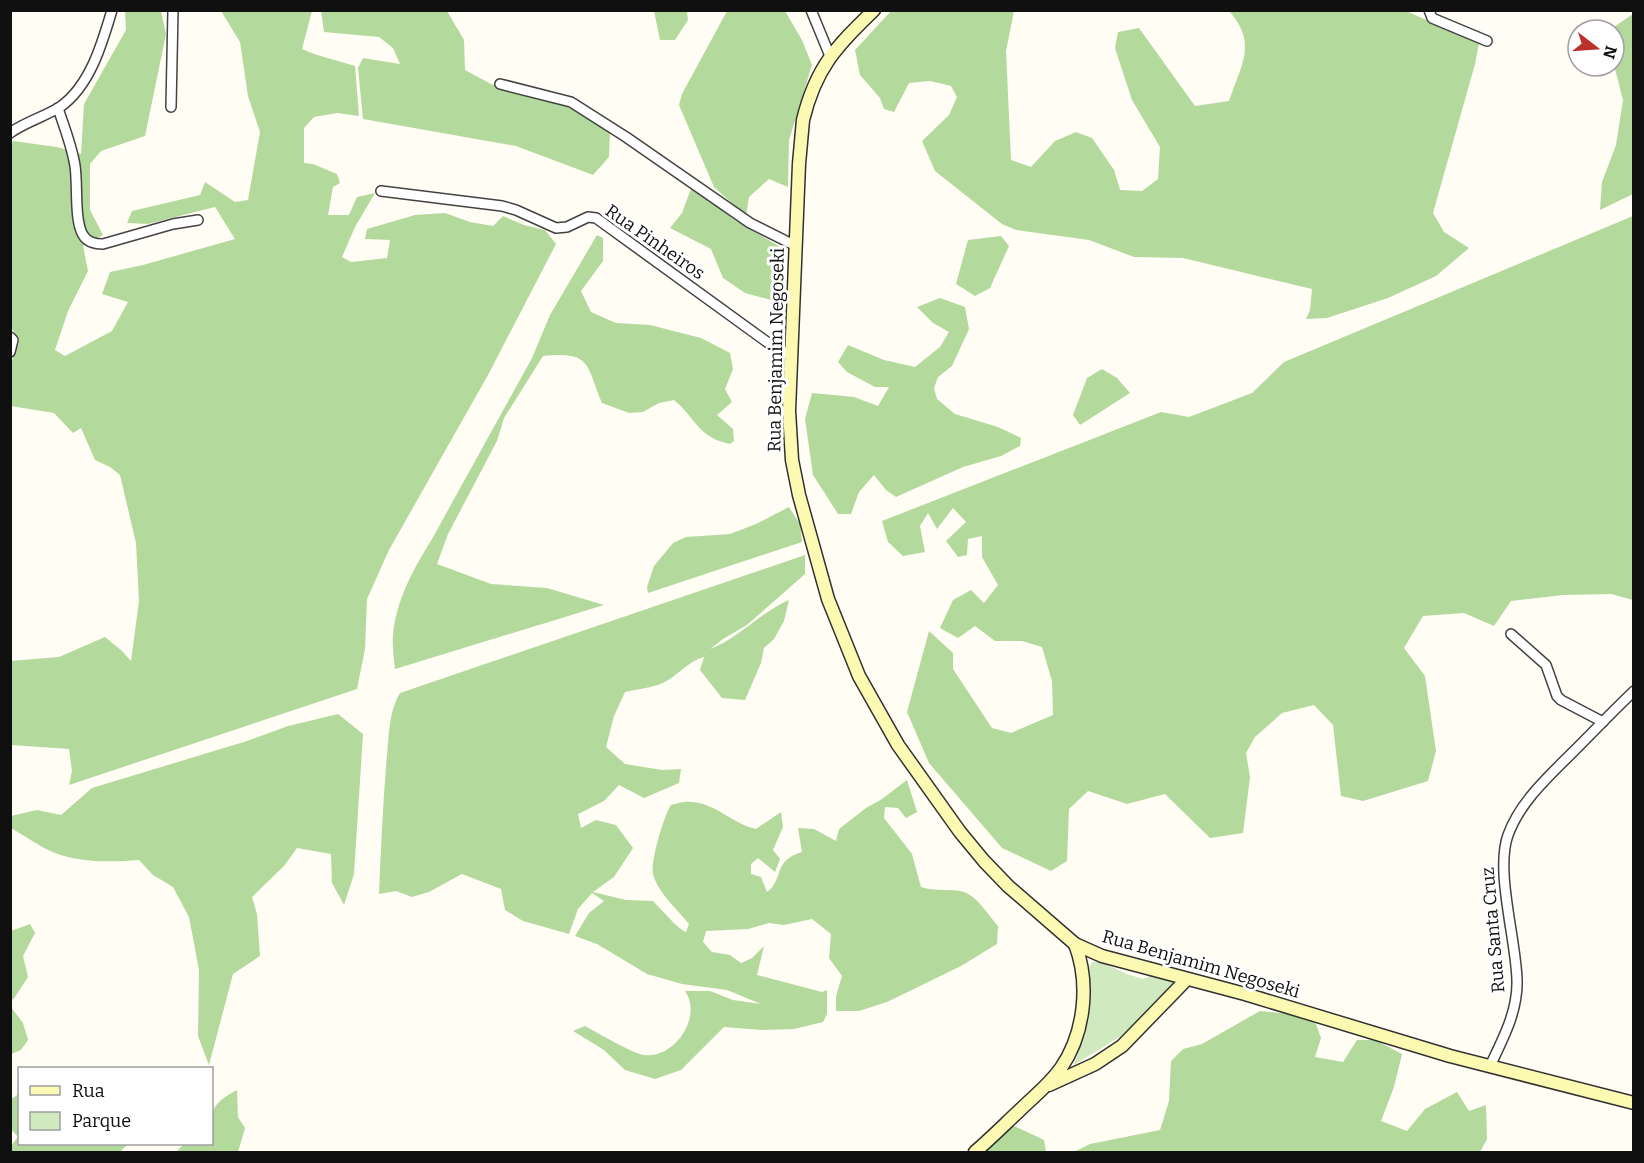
<svg xmlns="http://www.w3.org/2000/svg" width="1644" height="1163" viewBox="0 0 1644 1163" font-family="Bitter,serif">
	<style>
		.green { fill: #d1e9be }
		.forest { fill: #b4d99d }
		.lines { fill: none; stroke-linecap: round; stroke-linejoin: round }
		.street-casing { stroke: #434343; stroke-width: 12 }
		.secondary-casing { stroke: #323232; stroke-width: 15 }
		.street { stroke: #fff; stroke-width: 9 }
		.secondary { stroke: #fcf9b2; stroke-width: 12 }
		.labels { text-anchor: middle; dominant-baseline: central; stroke-width: 6; stroke-linejoin: round; paint-order: stroke }
		.street-label { font-size: 18px; fill: #101010; stroke: #fff }
	</style>
	<rect width="100%" height="100%" fill="#fffdf4"/>
	<!-- green -->
	<polygon class="green" points="1099,961 1127,974 1143,979 1153,975 1175,981 1121,1036 1074,1065 1089,1018 1089,967 1093,962"/>
	<!-- forest -->
	<g class="forest">
		<path d="M125,11H161L166,34L145,136L101,151L90,164V210L103,235L83,246L88,271L68,311L55,350L65,356L112,331L128,302L102,294L110,272L143,265L235,239L215,207L148,224L127,223L132,211L200,195L205,182L235,202L248,200L260,132L248,96L240,42L221,11H312L302,49C319,57 337,60 355,66L359,116L337,113L314,117L304,128V163L313,164L337,174L340,183L333,187L328,215H349L357,197L375,193L355,227L342,257L351,262L387,258L390,240L365,239L367,229L415,215L445,213L470,222L493,226L503,216L524,225L545,230L556,244L488,375L389,550L367,599L365,649L357,689L69,785L72,771L69,749L11,745L10,661L59,657L105,637L122,651L131,661L139,601L136,543L120,475L110,467L95,460L81,428L73,433L54,413L11,406V363L19,343L10,324L11,144L13,141L57,147L81,154L84,104L126,30Z"/>
		<polygon points="321,11 447,11 464,40 465,70 491,84 559,102 610,131 609,157 593,175 516,146 363,119 358,68 363,58 400,64 393,48 379,37 324,32"/>
		<polygon points="654,11 687,11 688,20 675,40 660,40"/>
		<polygon points="727,11 785,11 802,40 812,65 789,140 788,187 769,179 749,197 746,216 714,187 679,105 682,94"/>
		<path d="M891,11H1014L1006,51L1011,160L1031,167L1055,141L1076,132L1092,138L1114,170L1120,190L1142,191L1158,179L1160,147L1132,100L1115,48L1118,32L1139,28L1195,106L1229,101C1241,65 1258,43 1229,11H1406L1479,43L1475,64L1433,213L1444,232L1469,248L1436,276L1388,298L1327,318L1306,319L1310,310L1312,289L1183,258L1134,257L1089,240L1016,230L1002,224L935,171L922,141L949,115L957,97L951,86L930,81L909,83L894,112L884,109L880,98L860,75L855,50Z"/>
		<polygon points="1633,14 1633,194 1600,210 1602,182 1616,145 1623,100 1614,65 1614,30 1611,29"/>
		<polygon points="692,186 733,219 782,248 782,303 745,293 723,278 711,249 670,228 682,213"/>
		<polygon points="1633,216 1633,600 1611,594 1563,595 1511,601 1494,626 1464,613 1423,616 1404,648 1425,676 1436,751 1428,781 1363,801 1341,796 1333,725 1314,705 1282,713 1255,737 1246,753 1250,777 1243,833 1210,838 1165,794 1127,804 1088,791 1069,809 1067,861 1051,871 1002,848 929,763 907,712 929,631 953,653 953,669 992,728 1011,733 1053,715 1052,681 1042,647 1022,641 995,641 975,626 958,638 940,628 953,600 971,590 984,603 998,585 982,557 982,536 968,539 967,555 958,557 946,541 966,522 953,508 937,529 928,513 920,526 925,552 903,556 888,542 882,521 1161,412 1189,417 1252,393 1284,362"/>
		<path d="M597,235L603,238V261L581,291L591,312L616,323L650,325L701,338L730,353L733,369L725,389L732,402L717,415L733,429L734,441L730,444C697,437 697,419 674,400L659,403L643,412L629,413L602,403C586,365 592,351 543,356L504,418L497,441L448,534L437,564L491,584L547,588L604,605L395,669C394,658 392,646 393,635C396,600 414,568 432,539L532,358L550,315Z"/>
		<polygon points="1001,236 1009,246 990,288 975,296 956,284 968,240"/>
		<polygon points="940,298 965,307 969,329 952,366 938,377 934,388 937,399 955,414 998,427 1021,438 1020,446 1001,456 963,467 896,497 886,490 874,475 859,492 851,514 838,514 813,475 805,419 812,393 854,397 878,406 889,387 875,387 847,372 838,362 848,345 884,360 915,367 940,347 949,332 933,323 917,307"/>
		<polygon points="1102,369 1117,378 1130,393 1080,425 1073,415 1087,378"/>
		<polygon points="789,507 800,524 802,542 648,593 647,587 654,566 673,543 686,537 730,534 756,524"/>
		<path d="M805,555V574L747,625L723,639L710,649C738,639 761,612 789,600L784,621L774,639L764,648L761,663L745,700L722,698L700,670L704,657C690,660 677,676 663,683C652,688 637,689 625,692L614,716L606,747L625,764L662,770L681,769L679,783L644,798L619,785L604,801L578,814L581,828L596,820L616,825L633,848L614,877L593,892L626,900L653,901C661,909 679,930 686,932L689,924C677,909 658,893 653,874C650,863 664,815 671,805C676,804 684,801 690,802C714,802 733,824 756,829L781,812L783,827L773,850L780,859L775,872L758,858L751,864V874L761,877L767,892C784,880 772,861 802,852L798,828L814,829L836,841L839,829L866,808L882,799L907,780L917,812L906,818L898,808L885,807L884,818L912,854L921,887C935,892 951,888 964,892C978,897 989,916 998,926L997,944L961,966L887,1002L859,1011H836V996L842,976L829,958L831,934L812,919L784,925L769,923L748,929L706,931L703,942L712,952L730,955L741,963L752,958L764,946L757,975L822,992L827,990V1014L823,1022L794,1029L762,1030L724,1027L681,1070L655,1079L625,1070L604,1050L573,1031L585,1026C596,1032 634,1054 644,1055C675,1059 703,1016 685,991H710L733,1000L761,1004L727,990L682,984L647,974L597,944L575,936L589,913L604,901L592,893L578,909L569,934L523,921L505,910L501,889L462,874L429,892L412,897L396,891L379,894C381,848 383,801 387,755C389,735 389,711 400,693Z"/>
		<path d="M338,714L363,734L354,874L344,905L332,883L331,854L297,848L284,866L252,897L257,914L260,956L233,974L209,1065L198,1036L199,970L189,917L173,887L153,875L139,860C112,862 81,863 55,853C40,847 25,836 11,828V816L37,810L61,815L92,788L247,741L288,726Z"/>
		<polygon points="30,924 35,933 23,956 28,977 13,1000 10,994 11,931"/>
		<polygon points="11,1007 23,1023 28,1040 21,1050 11,1054"/>
		<polygon points="1260,1011 1300,1015 1316,1024 1321,1038 1315,1057 1343,1062 1357,1040 1375,1040 1402,1054 1394,1087 1381,1121 1407,1131 1425,1109 1457,1092 1469,1111 1486,1105 1487,1139 1480,1152 1074,1152 1090,1144 1160,1130 1169,1101 1171,1061 1183,1049 1202,1044"/>
		<path d="M237,1090L238,1117L245,1128L238,1152H176L184,1144H212C212,1112 207,1106 237,1090Z"/>
		<polygon points="19,1094 20,1144 128,1144 120,1152 11,1152 11,1146 18,1137 11,1129 11,1099"/>
		<polygon points="1010,1124 1044,1140 1046,1152 981,1152"/>
	</g>
	<g class="lines">
		<!-- street casing -->
		<g class="street-casing">
			<g id="street">
				<polyline points="811,10 830,56"/>
				<polyline points="1429,10 1432,18 1487,41"/>
				<polyline points="500,84 571,102 626,137 750,223 796,246"/>
				<polyline points="171,107 173,10"/>
				<path d="M58,108C64,127 72,146 75,166C78,185 74,220 83,235C87,242 95,244 103,244L173,224L198,220"/>
				<path d="M10,133C25,122 44,117 60,107C90,86 102,44 112,10"/>
				<polyline points="381,191 502,206 516,210 556,228 567,227 588,217 596,218 767,342 790,355"/>
				<polyline points="10,337 13,340 10,352"/>
				<polyline points="1511,634 1546,665 1557,696 1561,700 1603,722"/>
				<path d="M1490,1066C1503,1039 1518,1011 1517,980C1516,939 1495,871 1508,835C1520,802 1548,777 1573,752C1593,732 1613,711 1634,691"/>
			</g>
		</g>
		<!-- secondary casing -->
		<g class="secondary-casing">
			<g id="secondary">
				<path d="M874,10C836,47 816,67 803,120L799,164L789,411L792,460L799,495L828,599L859,676L898,745L960,832L984,861L1008,886L1075,944L1102,956L1245,994L1450,1056L1634,1103"/>
				<polyline points="1049,1085 1095,1064 1122,1046 1187,979"/>
				<path d="M975,1152C990,1139 1004,1125 1019,1111C1033,1097 1049,1085 1061,1068C1085,1033 1090,983 1075,944"/>
			</g>
		</g>
		<!-- street -->
		<use href="#street" class="street"/>
		<!-- secondary -->
		<use href="#secondary" class="secondary"/>
	</g>
	<g class="labels">
		<!-- street labels -->
		<g class="street-label">
			<text transform="translate(655 242) rotate(35)">Rua Pinheiros</text>
			<text transform="translate(776 350) rotate(-89)">Rua Benjamim Negoseki</text>
			<text transform="translate(1493 930) rotate(-95)">Rua Santa Cruz</text>
			<text transform="translate(1201 964) rotate(16)">Rua Benjamim Negoseki</text>
		</g>
	</g>
	<!-- border -->
	<rect width="1644" height="1163" fill="none" stroke="#101010" stroke-width="24"/>
	<!-- legend -->
	<rect x="18" y="1067" width="195" height="78" fill="#ffffff" stroke="#9f9f9f" stroke-width="1.5"/>
	<rect x="30" y="1086" width="30" height="9" fill="#fcf9b2" stroke="#9f9f9f" stroke-width="1.5"/>
	<text x="72" y="1097" font-size="18" fill="#101010">Rua</text>
	<rect x="30" y="1112" width="30" height="18" fill="#d1e9be" stroke="#9f9f9f" stroke-width="1.5"/>
	<text x="72" y="1127" font-size="18" fill="#101010">Parque</text>
	<!-- north arrow -->
	<g transform="translate(1596 48) rotate(107)"><circle r="28" fill="#ffffff" stroke="#9f9f9f" stroke-width="1.5"/>
	<path d="M0-4.5L10 22L0 15L-10 22Z" fill="#bc302c"/>
	<text y="-9" font-size="16" font-weight="bold" text-anchor="middle" fill="#101010">N</text>
	</g>
</svg>
